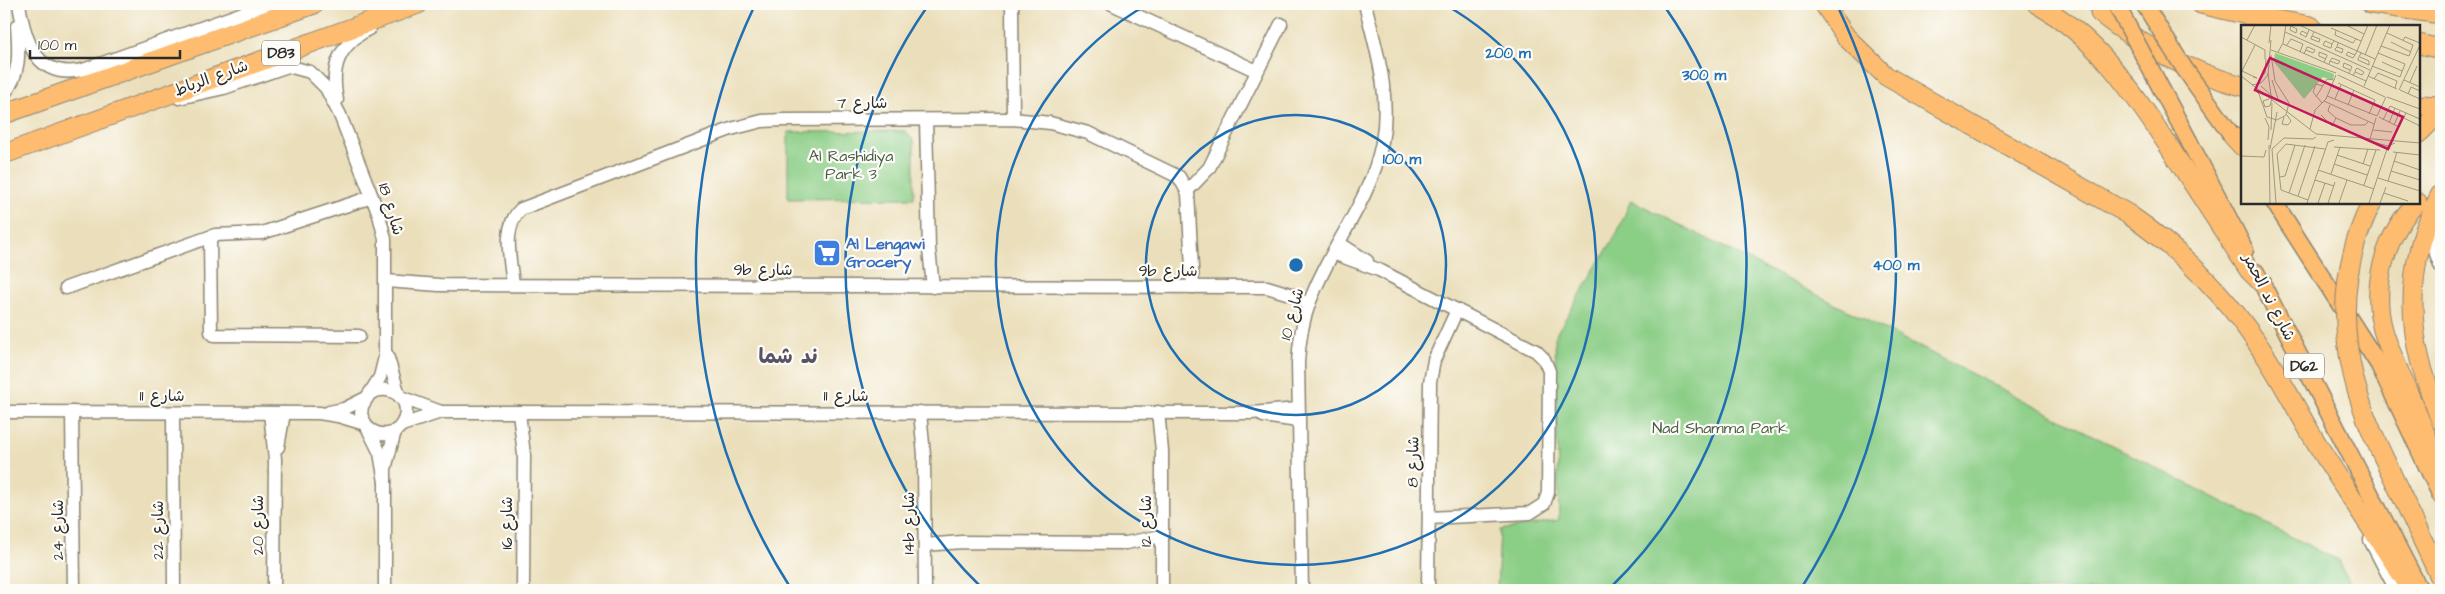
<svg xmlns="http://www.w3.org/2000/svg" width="2445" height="594" viewBox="0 0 2445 594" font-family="'Architects Daughter','Playpen Sans Arabic',sans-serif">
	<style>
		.green { fill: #8bce86; stroke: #5b7c58 }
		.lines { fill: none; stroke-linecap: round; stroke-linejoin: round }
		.minor-casing { stroke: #8b8573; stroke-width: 15 }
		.major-casing { stroke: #8b8573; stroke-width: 19 }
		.highway-casing { stroke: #8b8573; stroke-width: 21 }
		.minor { stroke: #fff; stroke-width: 12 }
		.major { stroke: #fdbc70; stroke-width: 16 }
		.highway { stroke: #fdbc70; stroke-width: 19 }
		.major-bridge-casing { stroke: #8b8573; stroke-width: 19; stroke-linecap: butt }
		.highway-bridge-casing { stroke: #8b8573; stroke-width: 21; stroke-linecap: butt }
		.major-bridge { stroke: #fdbc70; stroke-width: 16 }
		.highway-bridge { stroke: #fdbc70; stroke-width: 19 }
		.ring { fill: none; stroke: #1f6fb2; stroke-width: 2.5 }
		.labels { text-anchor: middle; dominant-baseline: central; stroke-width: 4.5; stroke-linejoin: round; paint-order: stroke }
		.shield { fill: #fdfcf7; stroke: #6a6a68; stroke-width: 1 }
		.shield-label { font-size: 15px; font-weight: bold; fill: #2b2b2b }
		.street-label { font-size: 16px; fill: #2b2b2b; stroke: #fdfcf7 }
		.park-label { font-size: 16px; fill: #485c46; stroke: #fdfcf7 }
		.shop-label { font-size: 16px; font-weight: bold; fill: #366cbe; stroke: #fdfcf7; text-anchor: start }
		.district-label { font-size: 21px; font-weight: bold; fill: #595465; stroke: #fdfcf7 }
		.inset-road { fill: none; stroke: #9e9781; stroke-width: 1 }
		.view { fill: #c2185b; fill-opacity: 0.15; stroke: #c2185b; stroke-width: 2.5 }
		.inset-edge { fill: none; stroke: #2b2b2b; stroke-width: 2.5 }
		.centre { fill: #1f6fb2; stroke: #fdfcf7; stroke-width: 2.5 }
		.ring-label { font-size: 15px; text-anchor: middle; font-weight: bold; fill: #1f6fb2; stroke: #fdfcf7; stroke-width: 4.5; stroke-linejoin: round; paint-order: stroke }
	</style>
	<rect width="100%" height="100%" fill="#fdfcf7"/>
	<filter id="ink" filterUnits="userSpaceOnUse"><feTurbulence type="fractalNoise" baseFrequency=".02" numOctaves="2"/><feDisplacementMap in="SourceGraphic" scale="10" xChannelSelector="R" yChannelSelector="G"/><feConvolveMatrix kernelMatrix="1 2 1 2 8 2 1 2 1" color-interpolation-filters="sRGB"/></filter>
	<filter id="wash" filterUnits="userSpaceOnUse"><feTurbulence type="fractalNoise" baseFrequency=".0096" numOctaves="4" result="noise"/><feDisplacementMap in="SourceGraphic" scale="20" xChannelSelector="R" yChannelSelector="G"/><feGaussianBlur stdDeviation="1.12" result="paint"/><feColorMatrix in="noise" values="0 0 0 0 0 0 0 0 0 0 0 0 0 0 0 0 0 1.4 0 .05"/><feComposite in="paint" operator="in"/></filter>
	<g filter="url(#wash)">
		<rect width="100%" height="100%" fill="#ebdfbb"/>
		<!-- green -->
		<g class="green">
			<polygon points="905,131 914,141 914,198 788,199 788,132"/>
			<polygon points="1631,200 2339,561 2352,590 1497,590 1500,530 1559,520 1555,336 1617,233"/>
		</g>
	</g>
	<g filter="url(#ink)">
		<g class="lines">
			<!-- minor casing -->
			<g class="minor-casing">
				<g id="minor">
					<path d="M19,4C25,42 37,82 86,69L268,4"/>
					<polyline points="1012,4 1013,119"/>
					<polyline points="1112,4 1257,71"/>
					<path d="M4,94C21,74 19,51 17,26"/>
					<polyline points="179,98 224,88 288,66 310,72 326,88 340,115 379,215 385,239 385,357 380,377 362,406 361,415 380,453 385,482"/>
					<path d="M337,100C330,66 339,45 370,28"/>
					<polyline points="926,120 929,249 933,287"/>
					<polyline points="1187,191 1209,168 1281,24"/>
					<polyline points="2433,222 2432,243 2441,267"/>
					<polyline points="210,237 211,332 214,335 359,336"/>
					<polyline points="1339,243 1367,261"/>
					<polyline points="1333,253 1379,270 1536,351 1544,359 1549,371 1548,493 1544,504 1530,513 1429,518"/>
					<polyline points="386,281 439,285 1267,287 1293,295 1308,305"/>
					<path d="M513,285C511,262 501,227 521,209L731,129L762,121L783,120L1013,119L1050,123L1088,133L1179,177L1188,193L1193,287"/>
					<polyline points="66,288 215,235 262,233 372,197"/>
					<polyline points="387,355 399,395"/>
					<polyline points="400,397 441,412"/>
					<polyline points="4,412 319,413 338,416 365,424"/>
					<polyline points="72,412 74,590"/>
					<polyline points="329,412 344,409 366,398"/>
					<polyline points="519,412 524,455 523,590"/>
					<polyline points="920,412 924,455 925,590"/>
					<polyline points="1158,412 1162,451 1162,590"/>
					<polyline points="173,413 174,590"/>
					<polyline points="270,413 275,459 274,590"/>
					<polyline points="1263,416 1298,421"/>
					<polyline points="402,425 441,412 1251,413 1298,409"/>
					<path d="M367,427C398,453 423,402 391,391C383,388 376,390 369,394"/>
					<polyline points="278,447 284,413"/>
					<polyline points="2370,540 2396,590"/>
					<polyline points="925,545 962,542 1126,543 1162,536"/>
					<polyline points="385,590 385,469 395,431"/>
					<path d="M1302,590L1298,363C1299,343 1302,323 1309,304C1329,248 1371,201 1382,142C1391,94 1376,49 1365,4"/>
					<polyline points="1428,590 1430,382 1434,360 1457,310"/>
				</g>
			</g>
			<!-- major casing -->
			<g class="major-casing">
				<g id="major">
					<polyline points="2189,141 2245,250"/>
					<polyline points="2274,202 2379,365 2441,496"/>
					<polyline points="2256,272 2420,590"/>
				</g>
			</g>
			<!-- highway casing -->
			<g class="highway-casing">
				<g id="highway">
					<path d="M1824,4L1846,37L1886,76L2128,214C2183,252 2229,298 2265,355C2284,384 2300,416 2319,447C2349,495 2381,543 2412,590"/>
					<path d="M2037,4C2099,39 2131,90 2170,148C2196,189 2223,229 2249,270L2262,283"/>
					<polyline points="2201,4 2252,16 2311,26"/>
					<polyline points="2371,4 2441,14"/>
					<path d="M2100,13C2143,47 2189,72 2242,86"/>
					<polyline points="2419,44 2441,49"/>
					<polyline points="2419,105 2441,106"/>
					<polyline points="4,114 314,4"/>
					<polyline points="2419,133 2441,111"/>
					<polyline points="2231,134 2242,146"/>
					<polyline points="4,154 418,4"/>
					<path d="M2441,194C2413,244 2406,304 2420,360C2425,381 2434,401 2441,421"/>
					<path d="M2417,202C2385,235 2371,286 2383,330C2389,350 2398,369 2406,388C2418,416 2430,444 2441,473"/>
					<polyline points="2381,452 2441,579"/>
				</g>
			</g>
			<!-- minor -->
			<use href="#minor" class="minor"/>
			<!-- major -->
			<use href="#major" class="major"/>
			<!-- highway -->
			<use href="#highway" class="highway"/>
			<!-- major-bridge casing -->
			<g class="major-bridge-casing">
				<g id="major-bridge">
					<polyline points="2116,4 2189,141"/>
					<polyline points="2144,4 2184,68 2231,134"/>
				</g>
			</g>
			<!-- highway-bridge casing -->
			<g class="highway-bridge-casing">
				<path id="highway-bridge" d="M2372,202C2330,285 2342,372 2381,452"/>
			</g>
			<!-- major-bridge -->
			<use href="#major-bridge" class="major-bridge"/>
			<!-- highway-bridge -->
			<use href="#highway-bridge" class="highway-bridge"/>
		</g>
	</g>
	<!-- distance rings -->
	<g class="ring">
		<circle cx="1296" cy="265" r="150"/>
		<path d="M1444 4A300 300 0 1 1 1148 4"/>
		<path d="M983 589A450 450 0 0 1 927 7M1665 7A450 450 0 0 1 1609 589"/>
		<path d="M790 587A600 600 0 0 1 754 7M1838 7A600 600 0 0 1 1802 587"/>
	</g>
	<!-- icons -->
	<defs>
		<g id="supermarket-square" transform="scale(1.4375)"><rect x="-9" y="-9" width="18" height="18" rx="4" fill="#3f7fe0" stroke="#fdfcf7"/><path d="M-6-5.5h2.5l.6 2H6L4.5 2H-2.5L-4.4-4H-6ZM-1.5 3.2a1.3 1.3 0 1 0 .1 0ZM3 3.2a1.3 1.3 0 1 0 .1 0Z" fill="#fff"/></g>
	</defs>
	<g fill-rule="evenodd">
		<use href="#supermarket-square" x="827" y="253"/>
	</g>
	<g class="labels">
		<!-- shield labels -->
		<g class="shield">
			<rect x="262" y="40.5" width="38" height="25" rx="4"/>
			<rect x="2284" y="353.5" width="40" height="25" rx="4"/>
		</g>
		<g class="shield-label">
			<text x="281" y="53">D83</text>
			<text x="2304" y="366">D62</text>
		</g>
		<!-- street labels -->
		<g class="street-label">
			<text transform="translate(211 78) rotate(-20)">شارع الرباط</text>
			<text x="862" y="103">شارع 7</text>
			<text transform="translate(391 209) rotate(73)">شارع 18</text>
			<text x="763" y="270">9b شارع</text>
			<text x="1168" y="271">9b شارع</text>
			<text transform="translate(2269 297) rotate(63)">شارع ند الحمر</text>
			<text transform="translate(1292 314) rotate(-75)">شارع 10</text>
			<text x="162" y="396">شارع 11</text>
			<text x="846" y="396">شارع 11</text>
			<text transform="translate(1413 462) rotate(-89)">شارع 8</text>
			<text transform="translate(1146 521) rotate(-90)">شارع 12</text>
			<text transform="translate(507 523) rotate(-90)">شارع 16</text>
			<text transform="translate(909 523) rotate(-90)">14b شارع</text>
			<text transform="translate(258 525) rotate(-90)">شارع 20</text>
			<text transform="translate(58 530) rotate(-90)">شارع 24</text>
			<text transform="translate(158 530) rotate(-90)">شارع 22</text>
		</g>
		<!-- park labels -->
		<g class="park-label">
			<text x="851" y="156">Al Rashidiya<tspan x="851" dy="18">Park 3</tspan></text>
			<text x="1720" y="428">Nad Shamma Park</text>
		</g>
		<!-- shop labels -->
		<g class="shop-label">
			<text x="846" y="244">Al Lengawi<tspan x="846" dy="18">Grocery</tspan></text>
		</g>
		<!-- district labels -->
		<g class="district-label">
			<text x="788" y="356">ند شما</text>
		</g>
	</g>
	<!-- overview -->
	<g transform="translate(2241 25)">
		<rect width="179" height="179" fill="#ebdfbb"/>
		<path d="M34,28L93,49L92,55L82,52L63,74L33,37Z" fill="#8bce86"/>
		<path class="inset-road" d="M58,0L134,34M105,0L123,9M50,1L56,4L55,8L49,5V4L50,1V0M90,3L120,16M95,5L94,10L112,18L115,14M44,7L129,45M67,9L61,6L59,9L65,12L68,5M71,11L79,14L78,17L70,14V13L73,7M0,12L24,25V34M6,15L14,0M162,15L164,12L179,18M150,17L170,27M28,18L30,0M42,19L125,56M91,19L84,16L82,20L89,23H90L91,19L93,16M45,21L50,14L62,19L59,27M140,21L168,31L172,20L146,8M96,22L102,24L101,28L94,25V24L96,22L97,18M30,25L95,48M116,26L127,0M37,27L42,18L45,0M63,29L66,22H67L74,25L72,28L65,25M114,30L112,33L105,30L107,27L114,30L116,26M124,30L136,0M119,32L128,36V40L117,35V34L120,28M83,37L86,31V30L78,27V31L85,34M141,37L161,46M88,39L89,36L91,33L99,36L97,39L89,36M131,41L159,52L164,39L137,28M1,46L14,20M1,46L16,53L12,52M27,48L30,70M108,48L111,42L110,41L103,38L102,42L109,45M97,50L144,72M112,50L114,47L115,44L116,43L123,47L121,50L114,47M0,51L75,109L179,118M127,51L156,64M133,54L137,48L156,56L154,63M18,55L24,48L25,34M31,55L38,77M163,55L179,62M169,57L176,41M97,58L134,75L128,89M11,60L20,58L27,50L30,15M20,61L33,73M123,61L149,0M13,64L18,69L26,92L36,95L45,90L48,78L34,56L30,30M158,65L179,20M159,65L179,74M167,69L170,62L179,66M86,71L136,91M75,72L86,54L93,55M146,72L179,84M28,74L22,76L24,82L29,81L31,73M94,74L100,60M83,76L133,99M81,78L72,67L75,59L82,61M89,80L87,86L95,93L110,100H124L127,97M107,80L113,65M80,90L91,101L95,93M136,91L145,72M43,92L41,99L47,100L50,96L46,90M138,92L158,102L165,88M24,93L28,102L27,115M163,93L179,101M142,95L149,81L179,94M148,98L154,83M153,100L159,86M69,104L74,85L85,74L95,50M30,105L31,78M132,105L151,107M129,114L135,93M128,116L147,121M28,120L29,178M93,122L139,125M29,124L36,87M152,127L179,130M96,130L129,141M0,131L23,132L25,125M153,136L179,145M93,139L126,150M122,139L127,124M77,145L133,164M150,146L179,155M90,149L99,122M39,152L44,151L54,120M137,153L179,166M74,155L93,161M147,156L156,127M123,160L135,125M48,168L64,120M143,168L167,176M57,171L74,121M67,175L40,165L36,129L45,119L84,124M35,178L31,124L43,113L72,114L75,112M66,178L87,117L93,115M77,178L84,158M87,178L94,157M98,178L106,155M128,178L147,121L154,118M139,178L145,162"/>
		<path class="view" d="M29,33L162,92L147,124L14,65Z"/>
		<rect width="179" height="179" class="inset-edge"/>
	</g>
	<circle cx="1296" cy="265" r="8" class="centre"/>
	<g class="ring-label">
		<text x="1508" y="58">200 m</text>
		<text x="1704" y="80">300 m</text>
		<text x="1402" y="164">100 m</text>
		<text x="1896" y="270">400 m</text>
	</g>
	<!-- margin -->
	<rect width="2445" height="594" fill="none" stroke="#fdfcf7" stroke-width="20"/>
	<!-- scale -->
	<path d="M30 50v8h150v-8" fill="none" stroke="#2b2b2b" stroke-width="2.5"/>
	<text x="38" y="50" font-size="15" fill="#2b2b2b" stroke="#fdfcf7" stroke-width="4" paint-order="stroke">100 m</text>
</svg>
